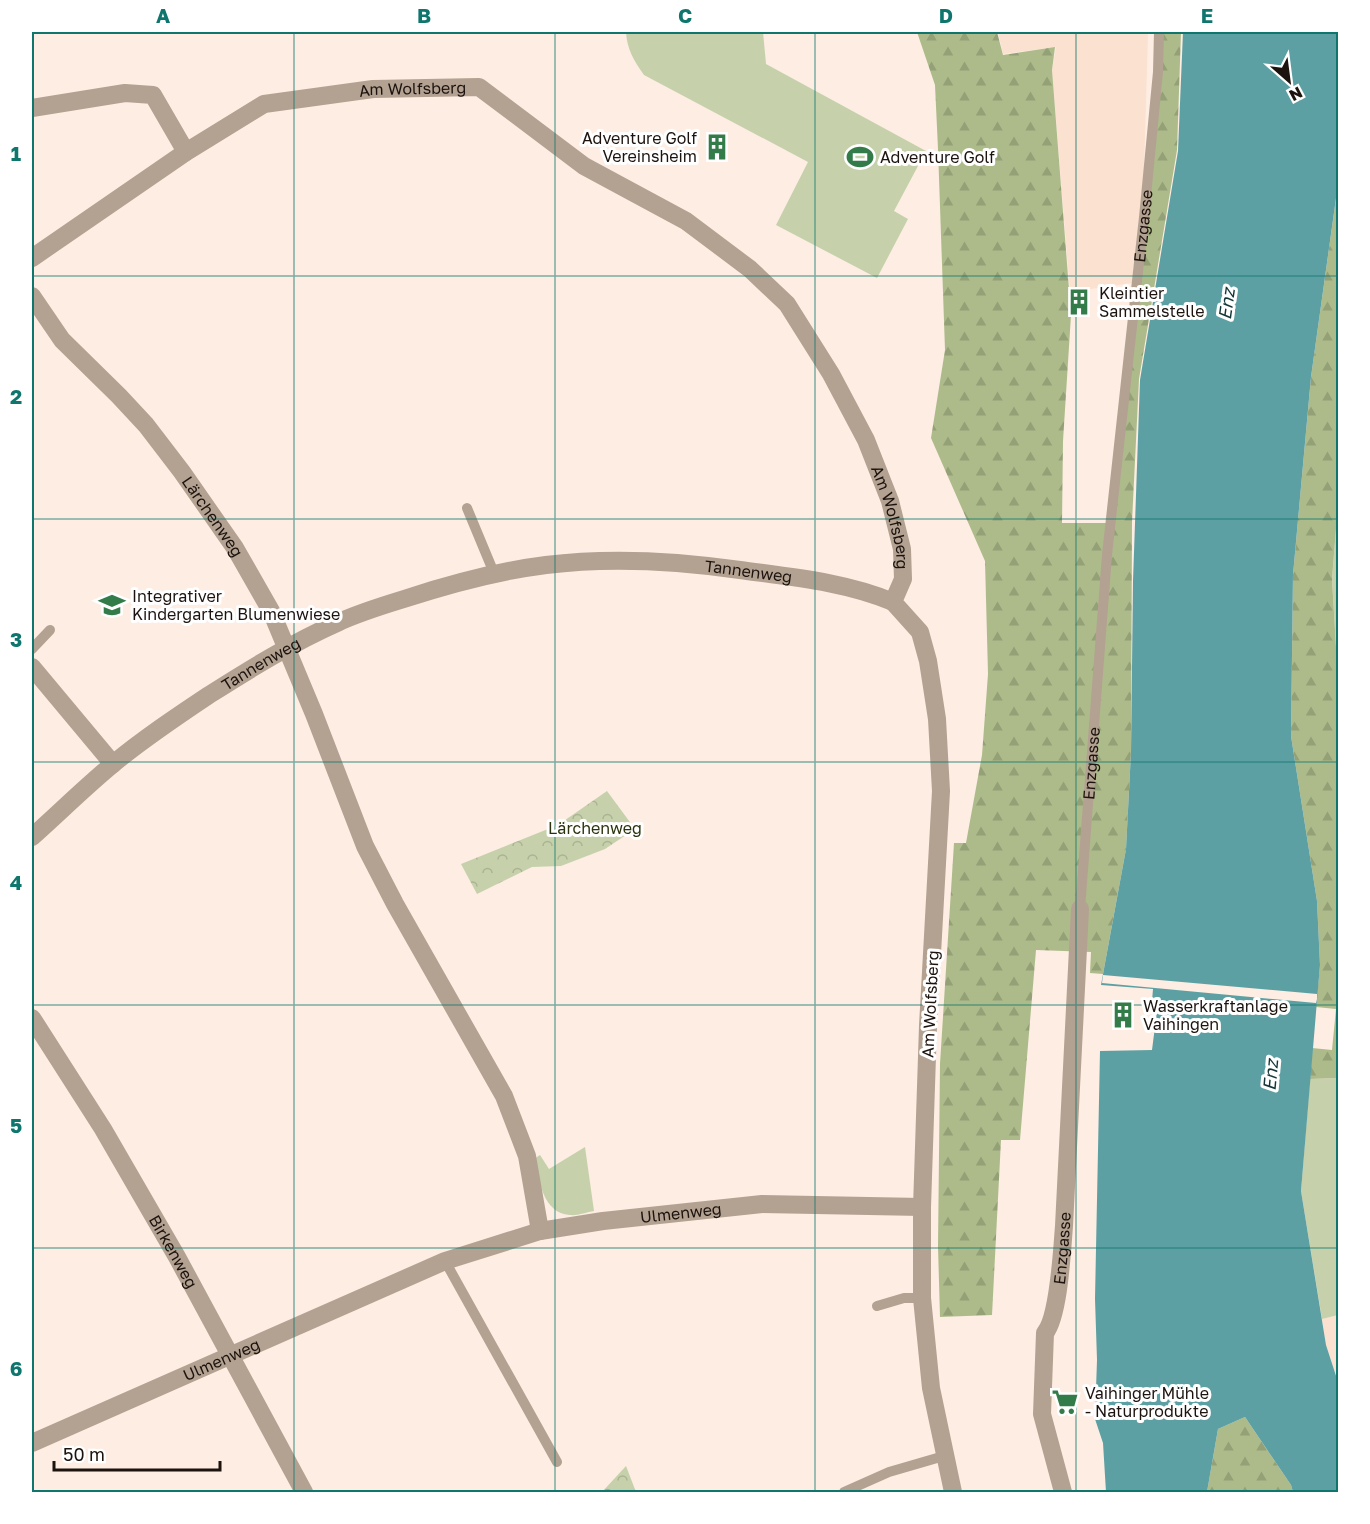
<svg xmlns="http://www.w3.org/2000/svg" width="1370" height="1524" viewBox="0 0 1370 1524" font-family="'Golos Text',sans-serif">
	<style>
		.built { fill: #fbe1d0 }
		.green { fill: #c6d1ab }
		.forest { fill: url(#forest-firs) }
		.park { fill: url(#park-crowns) }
		.water { fill: #5da0a3 }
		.pier { fill: #fdede3 }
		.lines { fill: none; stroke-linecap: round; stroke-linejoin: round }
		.service { stroke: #b3a292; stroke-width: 10 }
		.minor { stroke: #b3a292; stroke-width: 18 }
		.grid { fill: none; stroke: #0f766e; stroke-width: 1.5; stroke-opacity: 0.55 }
		.labels { text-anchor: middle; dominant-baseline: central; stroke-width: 6; stroke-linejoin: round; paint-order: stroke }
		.street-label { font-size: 16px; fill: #1c130e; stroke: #fff }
		.poi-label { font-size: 16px; fill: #1c130e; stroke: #fff; text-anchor: start }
		.park-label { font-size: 16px; fill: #2a330d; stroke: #fff }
		.water-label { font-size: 18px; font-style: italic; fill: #143637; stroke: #fff }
		.neatline { fill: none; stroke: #0f766e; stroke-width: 2 }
		.grid-label { font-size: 20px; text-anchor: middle; font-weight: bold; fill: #0f766e }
	</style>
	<defs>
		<pattern id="forest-firs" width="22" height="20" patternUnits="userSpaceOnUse" patternTransform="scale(1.5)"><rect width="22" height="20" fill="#adbb8a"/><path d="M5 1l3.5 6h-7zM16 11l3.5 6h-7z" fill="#94a076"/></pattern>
		<pattern id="park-crowns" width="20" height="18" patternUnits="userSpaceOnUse" patternTransform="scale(1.5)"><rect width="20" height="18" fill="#c6d1ab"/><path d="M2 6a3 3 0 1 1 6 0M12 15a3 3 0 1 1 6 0" fill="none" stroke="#aab392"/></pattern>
	</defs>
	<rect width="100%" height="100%" fill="#fdede3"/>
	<!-- built -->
	<g class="built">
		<polygon points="998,32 1148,32 1144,172 1132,283 1070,292 1052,70 1056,47 1003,54"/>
		<polygon points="1338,1315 1338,1382 1326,1345 1322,1319"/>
	</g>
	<!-- green -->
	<g class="green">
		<path d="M626,32H763L766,64L926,151L894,211L908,219L877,278L776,225L808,162L644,75C634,61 627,49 626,32Z"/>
		<polygon points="1338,504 1338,681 1332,579"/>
		<polygon points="1338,1078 1338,1315 1322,1319 1301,1191 1310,1079"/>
		<path d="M585,1147L594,1211C587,1212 577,1216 570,1215C542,1213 540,1180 534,1159L540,1155L549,1169Z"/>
	</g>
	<!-- forest -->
	<g class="forest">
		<polygon points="917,32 997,32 1003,55 1055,47 1052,70 1071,315 1063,441 1062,523 1113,523 1160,32 1181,32 1177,150 1139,379 1132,522 1131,752 1126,849 1103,974 1090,973 1091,952 1036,950 1020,1140 1001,1140 992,1315 940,1317 938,1246 940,1064 954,843 966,843 982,755 988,674 985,561 931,438 945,350 938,149 935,85"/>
		<polygon points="1338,184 1338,504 1332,579 1338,681 1338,1078 1310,1079 1312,1048 1332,1050 1336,1009 1316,1007 1320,965 1317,901 1291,736 1293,575 1311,377"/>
		<polygon points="1245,1417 1291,1485 1293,1492 1207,1492 1218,1429"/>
	</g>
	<!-- park -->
	<g class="park">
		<polygon points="607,791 635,829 605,849 561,866 532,867 477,894 461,864 558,825"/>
		<polygon points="626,1466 636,1492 602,1492"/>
	</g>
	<!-- water -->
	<polygon class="water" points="1183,32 1338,32 1338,184 1311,377 1293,575 1291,736 1317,901 1320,965 1301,1191 1326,1345 1338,1382 1338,1492 1293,1492 1291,1485 1245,1417 1218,1429 1207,1492 1106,1492 1103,1443 1095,1419 1097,1360 1095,1299 1100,1051 1152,1050 1158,1003 1152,1001 1153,989 1101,985 1126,849 1131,752 1133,581 1140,380 1178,151"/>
	<!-- pier -->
	<polygon class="pier" points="1103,975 1317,994 1317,999 1316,1003 1102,983"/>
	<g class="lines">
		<!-- service -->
		<g class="service">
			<polyline points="467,508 494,573"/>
			<polyline points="32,649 50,630"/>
			<path id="s1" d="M1080,909L1107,555L1144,217L1158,72L1159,32"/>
			<polyline points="445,1261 557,1462"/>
			<polyline points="877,1306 904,1298 922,1298"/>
			<polyline points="844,1492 889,1472 944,1456"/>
		</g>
		<!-- minor -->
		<g class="minor">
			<polyline points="32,108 125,93 153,95 186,152"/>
			<path id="s2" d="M32,258L186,152L264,104L373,89L479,87L584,166L686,221L750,269L787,304L831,374L866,440L890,501L902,549L903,579L893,602L920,632L928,661L937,719L941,791L928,1026L922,1207V1298L931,1388L953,1492"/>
			<path id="s3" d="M32,296L62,340L119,396L146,425L182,472L235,548L271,611L314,714L365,846L395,904L504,1096L527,1156L540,1231"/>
			<polyline points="32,667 113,764"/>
			<path id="s4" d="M32,837C59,813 85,787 113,764C143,739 176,717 209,695C250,669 292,643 337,623C358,613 381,606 404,599C450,584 498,571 546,565C610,557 677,561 740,570C791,577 846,582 893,602"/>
			<path id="s5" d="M32,1018L103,1129L177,1257L304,1492"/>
			<path id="s6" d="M32,1443L445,1261L540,1231L603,1221L762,1204L922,1207"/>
			<path id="s7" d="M1063,1492L1042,1414L1045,1333C1059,1316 1062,1250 1064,1226L1080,909"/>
		</g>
	</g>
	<!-- grid -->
	<path class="grid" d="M294,32V1492M555,32V1492M815,32V1492M1076,32V1492M32,276H1338M32,519H1338M32,762H1338M32,1005H1338M32,1248H1338"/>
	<!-- icons -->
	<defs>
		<g id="building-bare" transform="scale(2.07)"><path d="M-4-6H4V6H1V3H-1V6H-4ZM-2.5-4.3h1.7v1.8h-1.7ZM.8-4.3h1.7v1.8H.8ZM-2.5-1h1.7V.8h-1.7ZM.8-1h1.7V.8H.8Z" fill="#337c49" stroke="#fff" stroke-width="2.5" paint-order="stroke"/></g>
		<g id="stadium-bare" transform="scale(2.07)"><path d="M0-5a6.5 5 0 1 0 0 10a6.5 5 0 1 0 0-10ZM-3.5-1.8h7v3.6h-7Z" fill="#337c49" stroke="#fff" stroke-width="2.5" paint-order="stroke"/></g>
		<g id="school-bare" transform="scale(2.07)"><path d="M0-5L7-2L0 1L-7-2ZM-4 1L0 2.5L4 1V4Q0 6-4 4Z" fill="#337c49" stroke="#fff" stroke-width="2.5" paint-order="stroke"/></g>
		<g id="supermarket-bare" transform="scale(2.07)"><path d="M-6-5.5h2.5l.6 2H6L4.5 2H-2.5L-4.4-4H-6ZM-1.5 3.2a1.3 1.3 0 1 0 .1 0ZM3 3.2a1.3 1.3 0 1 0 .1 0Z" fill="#337c49" stroke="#fff" stroke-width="2.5" paint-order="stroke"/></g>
	</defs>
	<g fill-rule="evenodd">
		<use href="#building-bare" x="717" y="147"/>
		<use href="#stadium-bare" x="860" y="157"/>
		<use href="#building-bare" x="1079" y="302"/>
		<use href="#school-bare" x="112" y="605"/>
		<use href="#building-bare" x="1123" y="1015"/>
		<use href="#supermarket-bare" x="1065" y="1402"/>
	</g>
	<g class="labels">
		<!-- street labels -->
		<g class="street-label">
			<text stroke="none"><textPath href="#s2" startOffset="428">Am Wolfsberg</textPath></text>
			<text stroke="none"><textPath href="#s1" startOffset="686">Enzgasse</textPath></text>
			<text stroke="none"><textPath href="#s3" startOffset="286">Lärchenweg</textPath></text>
			<text stroke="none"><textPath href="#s2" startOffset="1112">Am Wolfsberg</textPath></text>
			<text stroke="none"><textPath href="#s4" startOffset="795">Tannenweg</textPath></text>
			<text stroke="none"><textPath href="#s4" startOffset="288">Tannenweg</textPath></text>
			<text stroke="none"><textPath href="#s1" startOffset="146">Enzgasse</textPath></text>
			<text transform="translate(930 1004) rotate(-87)">Am Wolfsberg</text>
			<text stroke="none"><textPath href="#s6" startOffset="693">Ulmenweg</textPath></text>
			<text stroke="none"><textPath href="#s7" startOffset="249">Enzgasse</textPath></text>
			<text stroke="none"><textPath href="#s5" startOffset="273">Birkenweg</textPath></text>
			<text stroke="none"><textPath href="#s6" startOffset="207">Ulmenweg</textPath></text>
		</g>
		<!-- poi labels -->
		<g class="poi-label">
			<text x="697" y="138" text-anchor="end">Adventure Golf<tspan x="697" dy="18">Vereinsheim</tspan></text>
			<text x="880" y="157">Adventure Golf</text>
			<text x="1099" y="293">Kleintier<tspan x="1099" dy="18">Sammelstelle</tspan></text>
			<text x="132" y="596">Integrativer<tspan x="132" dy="18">Kindergarten Blumenwiese</tspan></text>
			<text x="1143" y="1006">Wasserkraftanlage<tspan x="1143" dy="18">Vaihingen</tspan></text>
			<text x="1085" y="1393">Vaihinger Mühle<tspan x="1085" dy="18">- Naturprodukte</tspan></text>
		</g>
		<!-- park labels -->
		<g class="park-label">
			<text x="595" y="828">Lärchenweg</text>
		</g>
		<!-- water labels -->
		<g class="water-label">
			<text transform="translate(1226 304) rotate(-82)">Enz</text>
			<text transform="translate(1270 1075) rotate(-85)">Enz</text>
		</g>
	</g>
	<!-- border -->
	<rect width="1370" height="1524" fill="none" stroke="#ffffff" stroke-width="66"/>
	<!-- north arrow -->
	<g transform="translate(1289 81) rotate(152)" stroke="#ffffff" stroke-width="4.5" paint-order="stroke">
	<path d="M0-4.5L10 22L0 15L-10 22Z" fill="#1c130e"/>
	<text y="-9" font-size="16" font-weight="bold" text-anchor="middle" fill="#1c130e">N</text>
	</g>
	<!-- scale -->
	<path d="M54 1461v9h166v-9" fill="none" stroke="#1c130e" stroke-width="3"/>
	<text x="63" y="1461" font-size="18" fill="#1c130e" stroke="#ffffff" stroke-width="4.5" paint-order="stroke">50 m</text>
	<rect x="33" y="33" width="1304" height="1458" class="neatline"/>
	<g class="grid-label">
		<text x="163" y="23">A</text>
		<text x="424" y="23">B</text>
		<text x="685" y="23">C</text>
		<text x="946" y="23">D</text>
		<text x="1207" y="23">E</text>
		<text x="16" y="161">1</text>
		<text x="16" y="404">2</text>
		<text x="16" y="647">3</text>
		<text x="16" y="890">4</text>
		<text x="16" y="1133">5</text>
		<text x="16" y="1376">6</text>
	</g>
</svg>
